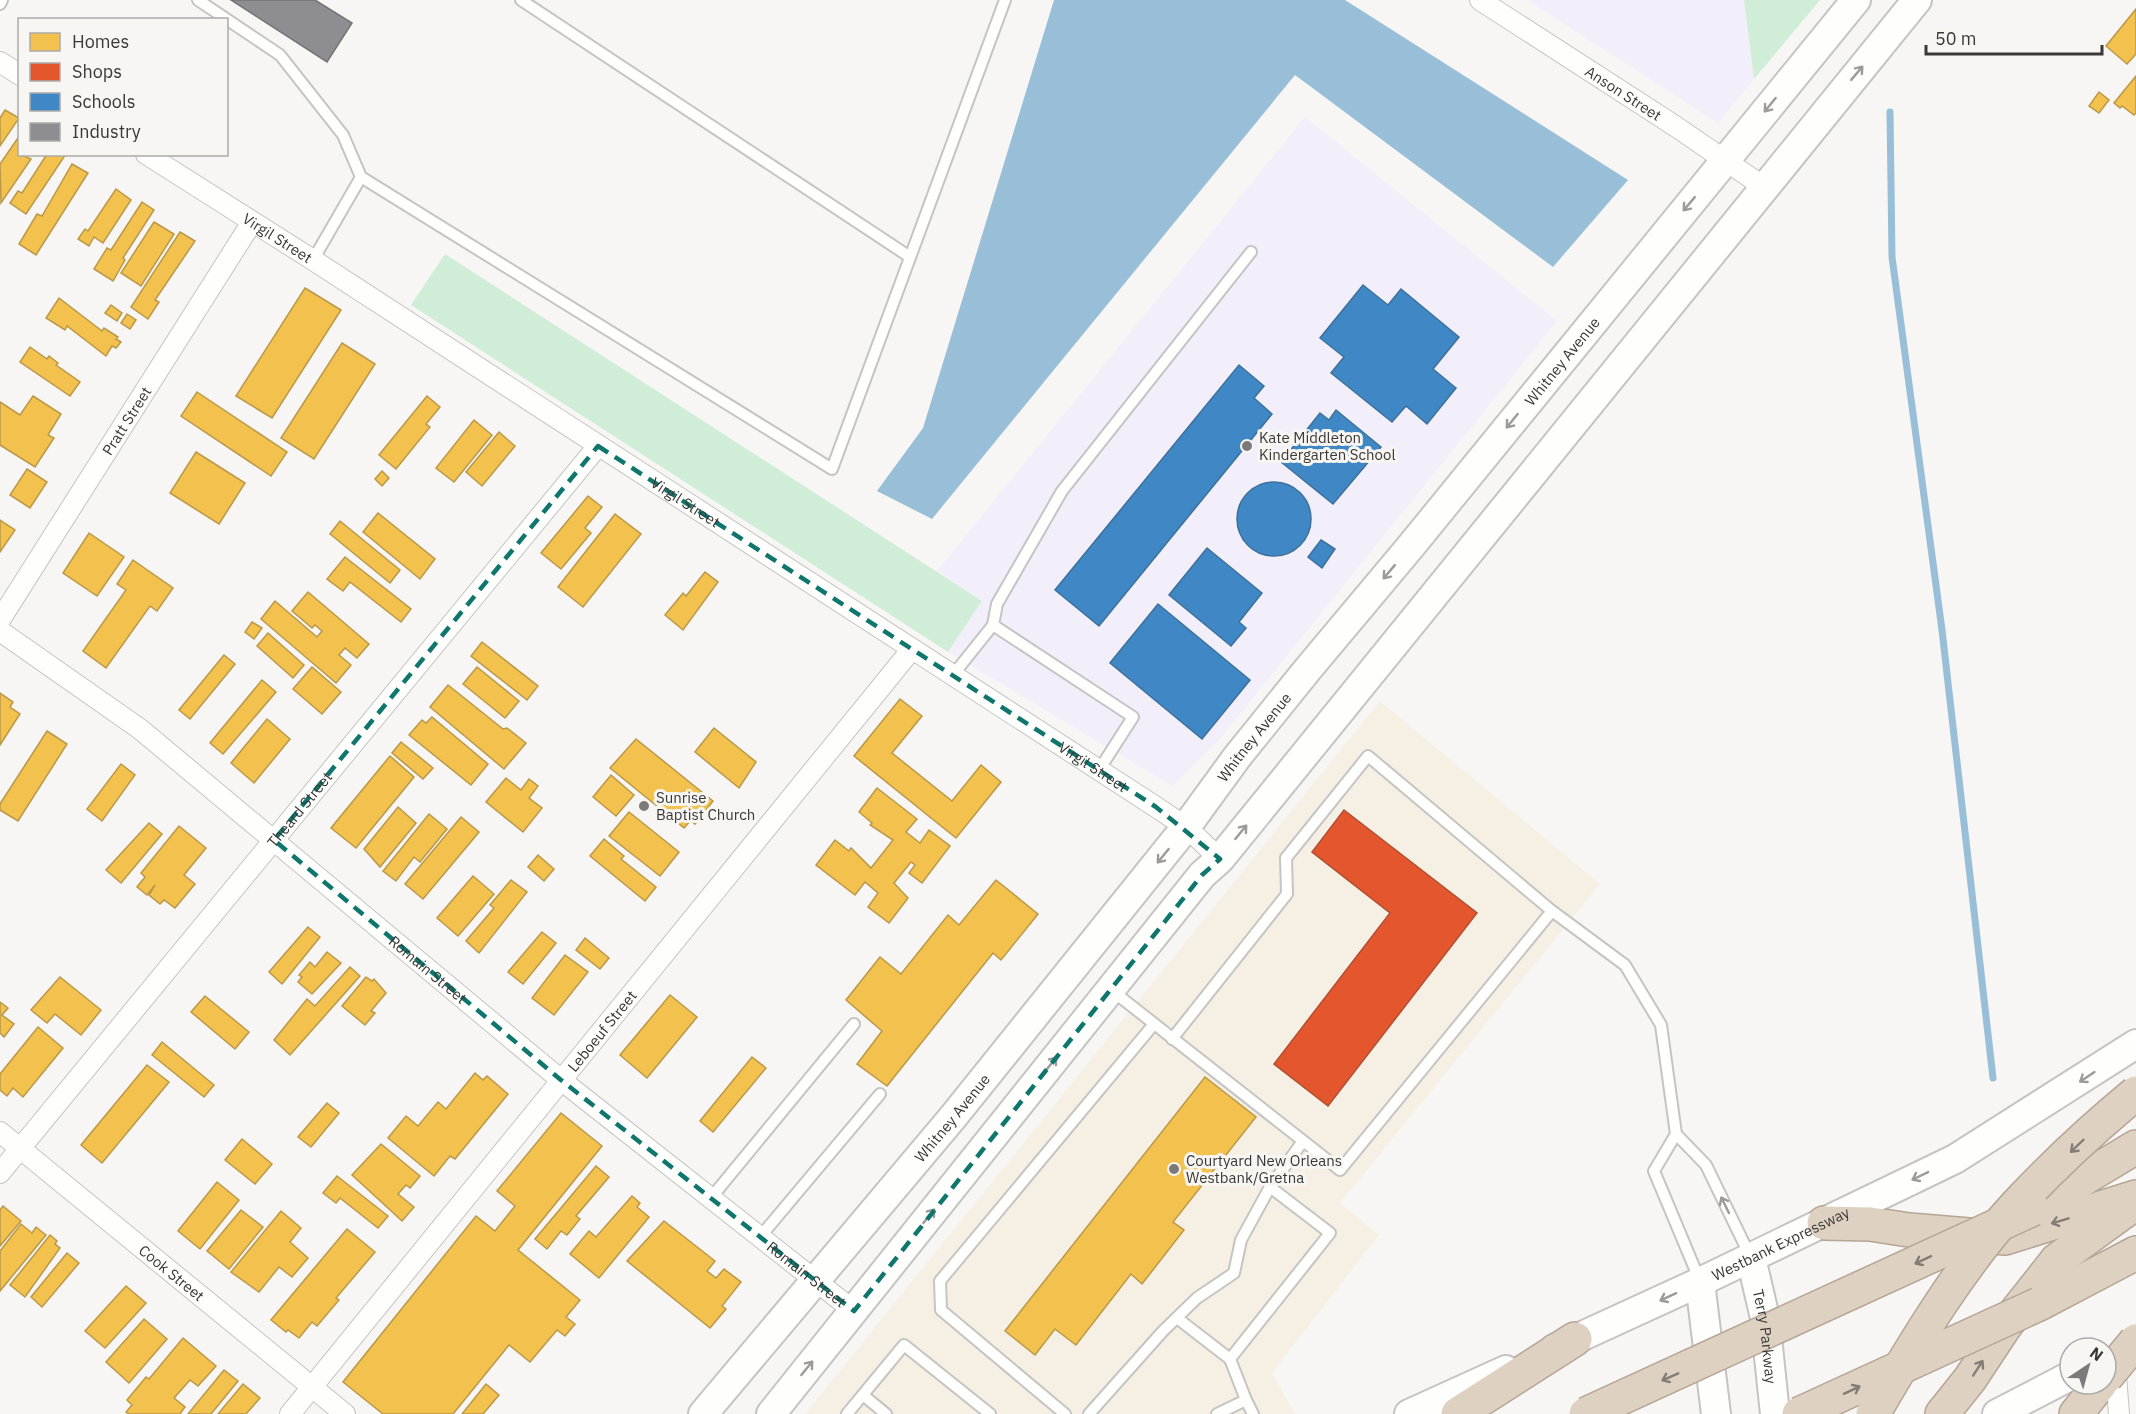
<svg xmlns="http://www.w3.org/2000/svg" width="2136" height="1414" viewBox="0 0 2136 1414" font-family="'IBM Plex Sans',sans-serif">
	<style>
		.commercial { fill: #f6f0e4 }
		.education { fill: #f2effa }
		.green { fill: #d0edd7 }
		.water { fill: #98bfd7 }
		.homes { fill: #f2c14e; stroke: #ba9847; stroke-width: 1.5 }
		.shops { fill: #e4572e; stroke: #b14e31; stroke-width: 1.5 }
		.schools { fill: #3f88c5; stroke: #3d709a; stroke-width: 1.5 }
		.industry { fill: #8d8d92; stroke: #747477; stroke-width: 1.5 }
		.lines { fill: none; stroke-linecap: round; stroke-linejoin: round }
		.stream { stroke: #98bfd7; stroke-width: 7 }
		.lane-casing { stroke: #c5c4c3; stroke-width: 14 }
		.street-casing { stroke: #c5c4c3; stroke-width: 22 }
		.secondary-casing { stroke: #c5c4c3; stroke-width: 32 }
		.highway-casing { stroke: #b4a595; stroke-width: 36 }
		.lane { stroke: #fefefd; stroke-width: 10 }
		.street { stroke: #fefefd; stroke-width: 20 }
		.secondary { stroke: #fefefd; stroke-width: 28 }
		.highway { stroke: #ded1c2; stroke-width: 33 }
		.highway-bridge-casing { stroke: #b4a595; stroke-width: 36; stroke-linecap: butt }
		.highway-bridge { stroke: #ded1c2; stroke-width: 33 }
		.oneway { stroke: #9c9b9a }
		.oneway2 { stroke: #837d76 }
		.marked { fill: none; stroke: #0f766e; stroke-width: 4.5; stroke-dasharray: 12 8; stroke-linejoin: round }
		.poi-dot { fill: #7c7a79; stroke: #f8f6f3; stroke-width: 2 }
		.labels { text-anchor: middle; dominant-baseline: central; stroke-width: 6; stroke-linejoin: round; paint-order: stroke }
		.street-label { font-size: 15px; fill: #393837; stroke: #f8f6f3 }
		.poi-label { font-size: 15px; fill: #393837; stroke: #f8f6f3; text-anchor: start }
	</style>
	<rect width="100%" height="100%" fill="#f7f6f4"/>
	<!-- commercial -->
	<polygon class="commercial" points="1380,701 1600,884 1340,1203 1379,1235 1272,1373 1295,1414 805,1414"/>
	<!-- education -->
	<g class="education">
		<polygon points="1527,0 1744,0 1754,79 1718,123"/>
		<polygon points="1305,117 1557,321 1219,740 1173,786 948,652 982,601 937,571"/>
	</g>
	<!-- green -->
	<g class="green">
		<polygon points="1744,0 1820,0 1754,79"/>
		<polygon points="445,254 982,601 948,652 411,305"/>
	</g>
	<!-- water -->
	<polygon class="water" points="1054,0 1345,0 1628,180 1553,267 1295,75 932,519 877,491 923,428"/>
	<!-- homes -->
	<g class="homes">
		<polygon points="2136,9 2136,54 2127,64 2106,46"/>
		<polygon points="2136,76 2136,113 2134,115 2122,106 2120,108 2114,103"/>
		<polygon points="2099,92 2109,100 2099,113 2089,106"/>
		<polygon points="5,110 19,118 0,146 0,118"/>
		<polygon points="20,135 20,154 31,159 1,203 0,164"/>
		<polygon points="47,154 66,154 26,214 10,203 18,191 22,193"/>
		<polygon points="72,164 88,173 36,255 19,244 37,214 42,216"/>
		<polygon points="116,189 131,200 103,243 94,237 89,246 78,239 85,229 88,231"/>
		<polygon points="142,202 154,210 123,258 125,260 113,281 94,269 107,248 111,250"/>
		<polygon points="154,222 174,234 141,286 121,273"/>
		<polygon points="180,232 195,241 155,300 159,302 148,319 131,307"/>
		<polygon points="305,288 341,310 272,418 236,396"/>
		<polygon points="59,298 102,331 104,328 118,337 116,339 121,342 116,348 112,346 106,356 67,326 65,330 46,318"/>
		<polygon points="111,305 122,313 117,321 105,313"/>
		<polygon points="127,314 136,320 130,329 121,323"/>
		<polygon points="342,343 375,364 314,459 281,438"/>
		<polygon points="30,347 47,359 49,356 58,363 56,365 80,382 70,396 20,362"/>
		<polygon points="197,392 287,452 271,476 181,416"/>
		<polygon points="33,396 61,414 48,435 54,438 35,467 0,445 0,402 20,415"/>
		<polygon points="427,396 440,407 426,424 430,427 396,469 379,455"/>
		<polygon points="474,420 492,435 454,482 436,468"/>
		<polygon points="499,432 515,446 482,486 466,472"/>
		<polygon points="196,452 245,483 219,524 170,493"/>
		<polygon points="27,469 47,482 30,508 10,495"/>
		<polygon points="382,471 389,478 382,486 375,479"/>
		<polygon points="588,496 602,507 585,528 591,533 561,569 541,553"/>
		<polygon points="378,513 435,559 420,579 363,532"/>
		<polygon points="615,514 641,534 583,607 558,587"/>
		<polygon points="0,520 15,530 0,552"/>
		<polygon points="340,521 400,570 390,583 330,534"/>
		<polygon points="89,533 124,557 97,596 63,573"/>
		<polygon points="345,557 411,609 401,622 350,582 343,591 327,579"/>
		<polygon points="133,560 173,588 157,611 150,606 106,668 83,651 126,590 117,584"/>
		<polygon points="705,572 718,582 683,630 665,615 683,593 686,596"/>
		<polygon points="308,592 369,644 357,658 345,648 339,655 351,665 336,683 261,619 275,601 317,637 322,631 315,625 312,628 292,611"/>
		<polygon points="252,622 262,628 254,639 245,632"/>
		<polygon points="268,633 304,665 293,678 257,646"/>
		<polygon points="482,642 538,686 527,700 471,656"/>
		<polygon points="224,655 235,664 190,719 179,710"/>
		<polygon points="312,667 341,692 322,714 293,689"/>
		<polygon points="477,667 519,701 505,718 463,684"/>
		<polygon points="262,680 276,692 223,754 210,743"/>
		<polygon points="448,685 503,729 507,728 526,743 504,769 430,707"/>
		<polygon points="0,693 13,702 10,707 20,714 0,745"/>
		<polygon points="900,699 922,716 892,753 952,801 981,765 1001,782 956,838 854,756"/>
		<polygon points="432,717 488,764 471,785 409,735 422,720 426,723"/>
		<polygon points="267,719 290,739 254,783 231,763"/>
		<polygon points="714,728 756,762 739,788 695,752"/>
		<polygon points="47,731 67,744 18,821 0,810 0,804"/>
		<polygon points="636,739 713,801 695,824 691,820 684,828 610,768"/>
		<polygon points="401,742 433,768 423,779 392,753"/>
		<polygon points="390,756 414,777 356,848 331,828"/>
		<polygon points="121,764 135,775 102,821 87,809"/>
		<polygon points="611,775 634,795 616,816 593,797"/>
		<polygon points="506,778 521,790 529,779 538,786 529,798 542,808 523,832 486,802"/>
		<polygon points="877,788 917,819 906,832 920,843 929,830 950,846 922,883 909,873 915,865 911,862 894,883 908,898 889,923 868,907 878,893 865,882 855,895 816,865 835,840 849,851 851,848 871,868 893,840 870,825 872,823 859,812"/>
		<polygon points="398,807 416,823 380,867 364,849"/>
		<polygon points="629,812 679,852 660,876 609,836"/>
		<polygon points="429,814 447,829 420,862 414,857 396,881 383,871"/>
		<polygon points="461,817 479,832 423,899 405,884"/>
		<polygon points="149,823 162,834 121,883 106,870"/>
		<polygon points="179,826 206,848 184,875 195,884 175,908 164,900 160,904 149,895 155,885 147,895 137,887 145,877 141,873"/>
		<polygon points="604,839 624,856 621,859 656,887 645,901 590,856"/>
		<polygon points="538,855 554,869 544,881 528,867"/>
		<polygon points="473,876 494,894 458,936 437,918"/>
		<polygon points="511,880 527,892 479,953 466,941 494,908 490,905"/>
		<polygon points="996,880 1038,914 1001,960 993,953 887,1086 857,1064 882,1031 846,1000 880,957 901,974 948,915 959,925"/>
		<polygon points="308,927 320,937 282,984 269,972"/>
		<polygon points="542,932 556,943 523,984 508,972"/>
		<polygon points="585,938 609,958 600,969 576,950"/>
		<polygon points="327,952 341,963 312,994 298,982 302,977 299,975 310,962 315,967"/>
		<polygon points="565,955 588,972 554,1015 532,998"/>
		<polygon points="350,967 360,976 290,1055 274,1040 307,999 315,1006"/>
		<polygon points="60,977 101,1010 81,1035 55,1014 47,1023 31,1010"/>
		<polygon points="366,977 372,981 374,979 386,993 371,1011 375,1013 365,1025 342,1006"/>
		<polygon points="670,995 697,1017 647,1078 620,1055"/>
		<polygon points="205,996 249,1032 235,1049 191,1012"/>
		<polygon points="0,1002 8,1008 2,1015 14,1024 4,1037 0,1033"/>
		<polygon points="38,1027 63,1048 23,1097 13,1088 7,1096 0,1090 0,1074"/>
		<polygon points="162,1042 214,1085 204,1097 152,1055"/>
		<polygon points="752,1057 766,1068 713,1132 700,1121"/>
		<polygon points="147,1065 169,1082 102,1163 81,1145"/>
		<polygon points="475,1073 483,1080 487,1076 508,1094 455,1159 450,1156 434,1176 388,1138 406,1116 418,1126 438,1102 446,1109"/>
		<polygon points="1205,1077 1256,1117 1173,1222 1184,1230 1142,1284 1131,1274 1076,1345 1055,1329 1035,1355 1005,1331"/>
		<polygon points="327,1103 339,1113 311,1147 298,1137"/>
		<polygon points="561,1113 602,1146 518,1250 580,1300 566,1317 575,1324 565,1336 557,1330 530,1362 509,1345 453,1414 383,1414 343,1382 476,1216 495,1231 515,1206 497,1191"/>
		<polygon points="242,1139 272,1164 255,1184 225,1160"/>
		<polygon points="381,1144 420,1176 410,1188 406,1185 398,1194 414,1207 402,1221 352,1175"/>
		<polygon points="596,1166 609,1177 576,1216 580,1219 567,1235 561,1231 547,1249 535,1239"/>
		<polygon points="337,1176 388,1216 378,1228 340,1198 336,1203 323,1193"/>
		<polygon points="217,1182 239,1200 200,1249 178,1231"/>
		<polygon points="632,1196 640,1203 637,1207 649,1217 599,1278 570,1254 589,1231 596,1237"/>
		<polygon points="3,1206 21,1221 0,1246 0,1210"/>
		<polygon points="241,1210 263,1227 229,1269 207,1251"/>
		<polygon points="281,1211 301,1228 290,1242 308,1258 292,1277 279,1267 259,1292 231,1272"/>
		<polygon points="664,1221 715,1261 707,1271 716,1278 724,1269 741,1282 722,1306 726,1309 710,1328 627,1261"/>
		<polygon points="21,1224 32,1233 36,1227 46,1235 0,1291 0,1251"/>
		<polygon points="347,1229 375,1252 336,1298 339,1300 317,1326 312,1322 299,1338 288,1330 286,1332 271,1320"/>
		<polygon points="50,1235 57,1241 55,1244 60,1248 25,1297 10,1285"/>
		<polygon points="67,1253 79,1263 42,1307 31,1297"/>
		<polygon points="126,1286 146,1303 105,1348 85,1331"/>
		<polygon points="144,1319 167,1339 129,1383 106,1362"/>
		<polygon points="183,1338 216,1366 198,1386 190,1380 174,1398 185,1407 180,1414 129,1414 126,1412 132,1405 127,1400 146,1377 149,1379"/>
		<polygon points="224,1370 238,1381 211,1414 188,1414"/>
		<polygon points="243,1384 260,1398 246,1414 218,1414"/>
		<polygon points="486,1384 499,1395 483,1414 462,1414"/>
	</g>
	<!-- shops -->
	<polygon class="shops" points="1344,810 1477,913 1328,1106 1274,1064 1390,913 1312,852"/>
	<!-- schools -->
	<g class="schools">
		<polygon points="1363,285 1388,305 1401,289 1459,337 1433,369 1456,388 1427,424 1406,406 1392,422 1331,373 1344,357 1320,338"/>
		<polygon points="1239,365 1264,386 1254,398 1272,414 1099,626 1055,590"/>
		<polygon points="1336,410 1381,447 1333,504 1281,462 1320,413 1329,420"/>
		<circle cx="1274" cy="519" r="37"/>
		<polygon points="1321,540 1335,549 1322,568 1308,557"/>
		<polygon points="1207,548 1262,593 1239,622 1246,628 1231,646 1169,595"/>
		<polygon points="1158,604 1250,680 1202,739 1110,663"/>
	</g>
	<!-- industry -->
	<polygon class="industry" points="231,0 315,0 352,23 327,62"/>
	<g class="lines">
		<!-- stream -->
		<polyline class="stream" points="1890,112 1892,257 1942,630 1993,1078"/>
		<!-- lane casing -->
		<g class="lane-casing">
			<g id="lane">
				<polyline points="198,0 280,55 343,135 361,177"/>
				<polyline points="521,0 910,257"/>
				<polyline points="0,4 2,0"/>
				<polyline points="313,260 361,177 832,469 1005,0"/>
				<polyline points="993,625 997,604 1062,491 1251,252"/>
				<polyline points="953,675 993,625 1133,717 1099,770"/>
				<polyline points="1552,911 1625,965 1661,1025 1676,1134"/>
				<polyline points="1110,989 1340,1170 1552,911 1368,756 1286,858 1287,894 1172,1039"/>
				<polyline points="711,1198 854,1024"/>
				<polyline points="760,1237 880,1094"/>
				<polyline points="1700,1281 1654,1171 1676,1134 1706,1165 1751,1258"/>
				<polyline points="1177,1318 1230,1359"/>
				<polyline points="863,1395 886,1414"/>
				<polyline points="1246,1400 1230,1359 1330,1233 1270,1187 1303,1141"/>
				<polyline points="847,1414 904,1345 990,1414"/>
				<polyline points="1065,1414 941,1310 940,1281 1154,1024"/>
				<polyline points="1089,1414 1163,1331 1197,1298 1234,1273 1241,1240 1270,1187"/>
				<polyline points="1217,1414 1246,1400 1253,1414"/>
			</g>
		</g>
		<!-- street casing -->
		<g class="street-casing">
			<g id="street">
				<path id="s1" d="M1480,0L1675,126L1764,187"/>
				<polyline points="0,62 20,75"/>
				<path id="s2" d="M146,154L313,260L1156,807L1186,827L1220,859"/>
				<path id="s3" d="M0,620L252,222"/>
				<path id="s4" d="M0,631L140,729L561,1080L854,1311"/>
				<path id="s5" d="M0,1132L345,1414"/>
				<path id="s6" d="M0,1173L598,446"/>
				<polyline points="2115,1362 2119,1414"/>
				<path id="s7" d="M290,1414L912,649"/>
			</g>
		</g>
		<!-- secondary casing -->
		<g class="secondary-casing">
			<g id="secondary">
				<path id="s8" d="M1751,1258L1765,1318L1775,1414"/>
				<polyline points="1700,1282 1716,1414"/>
				<path id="s9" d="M1554,1349L1700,1282L1955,1159L2136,1044"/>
				<path id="s10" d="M703,1414L953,1117L1186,827L1237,757L1308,669L1411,546L1856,0"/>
				<polyline points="771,1414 1202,875 1220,859 1917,0"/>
				<polyline points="1409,1414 1506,1370"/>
				<polyline points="1997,1414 2070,1376"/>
			</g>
		</g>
		<!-- highway casing -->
		<g class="highway-casing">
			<g id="highway">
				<polyline points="2033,1209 2136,1147"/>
				<polyline points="1824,1223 1870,1224 1909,1230 2005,1238 2136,1197"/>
				<polyline points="2039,1304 2136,1253"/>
				<polyline points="1458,1414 1575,1339"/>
				<polyline points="1942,1414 1970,1379 2005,1326 2057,1260 2126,1210"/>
				<polyline points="2076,1414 2100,1384"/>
			</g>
		</g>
		<!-- lane -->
		<use href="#lane" class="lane"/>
		<!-- street -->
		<use href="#street" class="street"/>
		<!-- secondary -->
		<use href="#secondary" class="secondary"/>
		<!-- highway -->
		<use href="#highway" class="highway"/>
		<!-- highway-bridge casing -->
		<g class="highway-bridge-casing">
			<g id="highway-bridge">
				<polyline points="2106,1377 2136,1341"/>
				<polyline points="1586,1414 2033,1209"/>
				<polyline points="1799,1414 2039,1304"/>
				<path d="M1873,1414C1915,1342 1964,1260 2022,1199C2057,1162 2096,1126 2136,1093"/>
			</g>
		</g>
		<!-- highway-bridge -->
		<use href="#highway-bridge" class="highway-bridge"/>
	</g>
	<!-- one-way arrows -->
	<defs><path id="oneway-shaft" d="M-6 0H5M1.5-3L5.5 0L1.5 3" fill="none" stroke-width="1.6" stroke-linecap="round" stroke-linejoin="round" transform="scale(1.5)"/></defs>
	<g class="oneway">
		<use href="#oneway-shaft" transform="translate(1857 73) rotate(-50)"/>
		<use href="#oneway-shaft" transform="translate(1770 105) rotate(129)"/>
		<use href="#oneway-shaft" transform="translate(1689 204) rotate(130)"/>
		<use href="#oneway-shaft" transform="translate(1512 421) rotate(129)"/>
		<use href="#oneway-shaft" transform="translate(1389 572) rotate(130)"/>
		<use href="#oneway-shaft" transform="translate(1241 832) rotate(-51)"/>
		<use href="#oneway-shaft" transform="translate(1163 856) rotate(129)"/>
		<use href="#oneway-shaft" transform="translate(1051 1064) rotate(-51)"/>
		<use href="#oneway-shaft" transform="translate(2087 1077) rotate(146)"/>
		<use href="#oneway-shaft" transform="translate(1920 1176) rotate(154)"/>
		<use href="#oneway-shaft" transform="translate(1725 1205) rotate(-116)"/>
		<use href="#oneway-shaft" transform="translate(929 1216) rotate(-51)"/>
		<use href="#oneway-shaft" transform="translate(1668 1297) rotate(155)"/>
		<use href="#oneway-shaft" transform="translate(807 1368) rotate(-51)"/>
	</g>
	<g class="oneway2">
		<use href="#oneway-shaft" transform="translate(2077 1146) rotate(136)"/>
		<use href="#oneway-shaft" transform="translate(2060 1221) rotate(163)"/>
		<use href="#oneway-shaft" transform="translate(1923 1260) rotate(155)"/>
		<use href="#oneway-shaft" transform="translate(1978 1368) rotate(-57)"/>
		<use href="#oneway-shaft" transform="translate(1670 1377) rotate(156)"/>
		<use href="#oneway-shaft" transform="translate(1852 1390) rotate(-25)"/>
	</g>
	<!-- marked area -->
	<path class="marked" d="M598,446L1156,807L1220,859L1202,875L854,1311L561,1080L274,840Z"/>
	<!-- markers -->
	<g class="poi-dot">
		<circle cx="1247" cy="446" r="6"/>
		<circle cx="644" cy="806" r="6"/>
		<circle cx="1174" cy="1169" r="6"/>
	</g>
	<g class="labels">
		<!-- street labels -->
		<g class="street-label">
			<text stroke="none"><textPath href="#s1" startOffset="171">Anson Street</textPath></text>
			<text stroke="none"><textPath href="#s2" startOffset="156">Virgil Street</textPath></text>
			<text stroke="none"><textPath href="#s10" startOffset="1359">Whitney Avenue</textPath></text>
			<text stroke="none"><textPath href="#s3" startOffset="236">Pratt Street</textPath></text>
			<text stroke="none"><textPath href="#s2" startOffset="642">Virgil Street</textPath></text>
			<text stroke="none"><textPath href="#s10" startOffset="873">Whitney Avenue</textPath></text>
			<text stroke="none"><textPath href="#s2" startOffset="1128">Virgil Street</textPath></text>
			<text stroke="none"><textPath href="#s6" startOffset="471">Theard Street</textPath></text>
			<text stroke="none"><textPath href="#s4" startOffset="546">Romain Street</textPath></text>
			<text stroke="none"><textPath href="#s7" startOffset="494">Leboeuf Street</textPath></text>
			<text stroke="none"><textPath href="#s10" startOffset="387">Whitney Avenue</textPath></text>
			<text stroke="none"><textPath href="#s9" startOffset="250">Westbank Expressway</textPath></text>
			<text stroke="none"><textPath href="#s5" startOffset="222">Cook Street</textPath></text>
			<text stroke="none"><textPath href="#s4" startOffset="1032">Romain Street</textPath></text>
			<text stroke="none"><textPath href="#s8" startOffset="80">Terry Parkway</textPath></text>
		</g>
		<!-- poi labels -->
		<g class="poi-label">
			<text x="1259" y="437">Kate Middleton<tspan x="1259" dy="17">Kindergarten School</tspan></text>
			<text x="656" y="797">Sunrise<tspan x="656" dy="17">Baptist Church</tspan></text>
			<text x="1186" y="1160">Courtyard New Orleans<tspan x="1186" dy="17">Westbank/Gretna</tspan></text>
		</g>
	</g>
	<!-- legend -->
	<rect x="18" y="18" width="210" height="138" fill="#f8f6f3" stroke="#acaaa8" stroke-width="1.5"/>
	<rect x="30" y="33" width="30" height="18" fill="#f2c14e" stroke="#acaaa8" stroke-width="1.5"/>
	<text x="72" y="48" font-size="18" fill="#393837">Homes</text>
	<rect x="30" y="63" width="30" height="18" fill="#e4572e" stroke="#acaaa8" stroke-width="1.5"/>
	<text x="72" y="78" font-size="18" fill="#393837">Shops</text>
	<rect x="30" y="93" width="30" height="18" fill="#3f88c5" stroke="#acaaa8" stroke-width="1.5"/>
	<text x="72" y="108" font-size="18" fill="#393837">Schools</text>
	<rect x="30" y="123" width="30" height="18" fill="#8d8d92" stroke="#acaaa8" stroke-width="1.5"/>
	<text x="72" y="138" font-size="18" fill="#393837">Industry</text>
	<!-- north arrow -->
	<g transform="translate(2088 1366) rotate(36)"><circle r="28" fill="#f8f6f3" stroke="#acaaa8" stroke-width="1.5"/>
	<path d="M0-4.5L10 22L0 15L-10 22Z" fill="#7c7a79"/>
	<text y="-9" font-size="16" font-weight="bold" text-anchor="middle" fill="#393837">N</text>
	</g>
	<!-- scale -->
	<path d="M1926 45v9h176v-9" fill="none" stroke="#393837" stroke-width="3"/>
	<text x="1935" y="45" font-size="18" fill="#393837" stroke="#f8f6f3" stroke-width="4.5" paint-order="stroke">50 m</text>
</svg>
